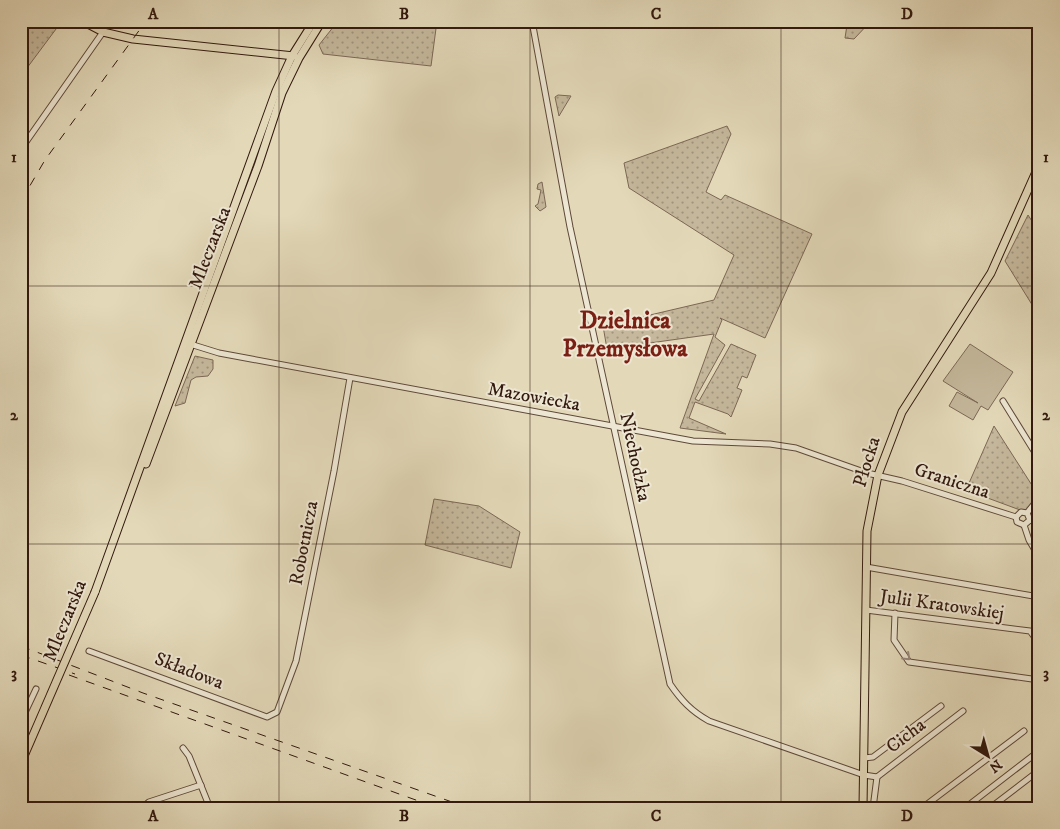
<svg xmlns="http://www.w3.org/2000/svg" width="1060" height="829" viewBox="0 0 1060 829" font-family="'IM FELL DW Pica',serif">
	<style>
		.grass { fill: url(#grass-dots); stroke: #7c6855 }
		.park { fill: #c5b89c; stroke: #7c6855 }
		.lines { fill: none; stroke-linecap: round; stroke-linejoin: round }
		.minor-casing { stroke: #5e4939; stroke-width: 7 }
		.major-casing { stroke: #32190e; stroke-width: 9 }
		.minor { stroke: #ede6d2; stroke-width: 5 }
		.major { stroke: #e3d9b9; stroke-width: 7 }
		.rail { stroke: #32190e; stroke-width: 1; stroke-dasharray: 9 9; stroke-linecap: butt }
		.major-bridge-casing { stroke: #32190e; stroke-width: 9; stroke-linecap: butt }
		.major-bridge { stroke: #e3d9b9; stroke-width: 7 }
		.oneway { stroke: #998a7a }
		.grid { fill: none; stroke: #32190e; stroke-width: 1; stroke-opacity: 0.55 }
		.labels { text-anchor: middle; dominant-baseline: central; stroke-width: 4; stroke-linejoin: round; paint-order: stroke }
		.street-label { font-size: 19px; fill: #32190e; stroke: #ede6d2 }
		.district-label { font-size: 24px; font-weight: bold; fill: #7a1f14; stroke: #ede6d2 }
		.neatline { fill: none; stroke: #32190e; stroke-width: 2 }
		.grid-label { font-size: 16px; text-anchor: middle; font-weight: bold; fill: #32190e }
	</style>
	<defs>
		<pattern id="grass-dots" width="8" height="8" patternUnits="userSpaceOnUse" patternTransform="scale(1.25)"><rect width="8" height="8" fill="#c5b89c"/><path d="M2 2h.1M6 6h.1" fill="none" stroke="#a1957e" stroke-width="1.8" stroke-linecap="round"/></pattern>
	</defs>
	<rect width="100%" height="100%" fill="#e3d9b9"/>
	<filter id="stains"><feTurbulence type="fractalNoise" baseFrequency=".004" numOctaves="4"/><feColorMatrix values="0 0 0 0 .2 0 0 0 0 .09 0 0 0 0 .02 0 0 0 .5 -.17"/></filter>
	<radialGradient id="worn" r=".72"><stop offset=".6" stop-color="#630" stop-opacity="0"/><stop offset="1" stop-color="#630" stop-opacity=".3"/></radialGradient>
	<!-- grass -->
	<g class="grass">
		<polygon points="21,21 62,21 21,76"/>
		<polygon points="338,21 437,21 431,66 323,54 319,45"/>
		<polygon points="841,21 871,21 854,39 845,38 847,25 841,24"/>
		<polygon points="558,95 571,96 559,116 555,97"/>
		<polygon points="727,126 731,134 706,192 721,200 725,195 812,234 765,338 720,318 722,320 715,337 725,345 695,399 699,401 731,344 756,355 747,378 742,376 737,388 742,390 731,417 728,414 695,402 689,418 726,434 680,428 714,334 607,349 603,326 714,300 734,255 629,188 624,163"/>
		<polygon points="542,182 546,207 540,211 535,206 538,204 541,190 537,189 538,184"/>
		<polygon points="1028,215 1039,232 1039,316 1005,261"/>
		<polygon points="195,356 213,360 213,369 208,376 196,377 191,380 185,403 175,406"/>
		<polygon points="994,426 1035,490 1039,485 1039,517 966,490"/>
		<polygon points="434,499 479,506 520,532 511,568 425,545"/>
	</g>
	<!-- park -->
	<polygon class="park" points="970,344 1013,372 988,410 981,406 973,420 949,406 957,392 978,403 943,381"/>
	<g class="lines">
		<!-- minor casing -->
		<g class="minor-casing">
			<g id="minor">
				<path d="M532,21L570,227L670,684C681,700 691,711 709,721L864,775L877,777L963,711"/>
				<polyline points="21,149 103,32"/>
				<polyline points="190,344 219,353 693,441 770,444 796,448 867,473 902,481 1016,517"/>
				<polyline points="1003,401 1039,459"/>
				<polyline points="1027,513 1039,498"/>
				<polyline points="1016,517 1021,512 1027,513 1030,520 1024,525"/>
				<polyline points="1016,517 1017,522 1024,525"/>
				<polyline points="1030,520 1039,523"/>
				<polyline points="1024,525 1029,540 1039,557"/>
				<polyline points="866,567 1039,597"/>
				<polyline points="866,610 1030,631 1039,643"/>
				<polyline points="895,613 894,640 909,662 1039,680"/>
				<polyline points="89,651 267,717 277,712 296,661 334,471 350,378"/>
				<polyline points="21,721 36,689"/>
				<polyline points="183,748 189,756 210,808"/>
				<polyline points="864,758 873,757 941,706"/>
				<polyline points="142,808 149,802 201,785"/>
				<polyline points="873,808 877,777"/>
				<polyline points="922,808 1024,731"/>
				<polyline points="965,808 1039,751"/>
				<polyline points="990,808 1037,772"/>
			</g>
		</g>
		<!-- major casing -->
		<g class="major-casing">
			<g id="major">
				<polyline points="82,21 103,32 133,39 294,56"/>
				<polyline points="146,464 258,166 282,93 299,58 322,21"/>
				<polyline points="95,592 276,91 292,56 314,21"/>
				<polyline points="863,808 867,531 878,475 902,412 991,273 1039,165"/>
			</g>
		</g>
		<!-- minor -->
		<use href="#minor" class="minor"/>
		<!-- major -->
		<use href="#major" class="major"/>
		<!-- rail -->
		<g class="rail">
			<polyline points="21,201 45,160 146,21"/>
			<polyline points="21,646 143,693 469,808"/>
			<polyline points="21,655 75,674"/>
			<polyline points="69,675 438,808"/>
		</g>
		<!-- major-bridge casing -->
		<g class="major-bridge-casing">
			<polyline id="major-bridge" points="21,763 95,592"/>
		</g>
		<!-- major-bridge -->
		<use href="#major-bridge" class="major-bridge"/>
	</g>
	<!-- one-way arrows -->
	<defs><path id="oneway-chevron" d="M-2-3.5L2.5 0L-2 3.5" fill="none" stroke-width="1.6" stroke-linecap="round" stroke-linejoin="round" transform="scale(1.25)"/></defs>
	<use class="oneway" href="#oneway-chevron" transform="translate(907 657) rotate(43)"/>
	<!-- grid -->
	<path class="grid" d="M279,21V808M530,21V808M781,21V808M21,286H1039M21,544H1039"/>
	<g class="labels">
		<!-- street labels -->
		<g class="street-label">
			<text transform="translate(210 248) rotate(-69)">Mleczarska</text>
			<text transform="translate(534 397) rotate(10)">Mazowiecka</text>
			<text transform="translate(635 457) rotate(78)">Niechodzka</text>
			<text transform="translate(867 462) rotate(-73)">Płocka</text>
			<text transform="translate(952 481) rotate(18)">Graniczna</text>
			<text transform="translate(304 543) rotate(-79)">Robotnicza</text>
			<text transform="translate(942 605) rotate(8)">Julii Kratowskiej</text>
			<text transform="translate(65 621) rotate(-68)">Mleczarska</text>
			<text transform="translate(189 671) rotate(21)">Składowa</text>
			<text transform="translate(906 736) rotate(-37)">Cicha</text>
		</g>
		<!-- district labels -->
		<g class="district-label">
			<text x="625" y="321">Dzielnica<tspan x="625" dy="28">Przemysłowa</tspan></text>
		</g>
	</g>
	<!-- margin -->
	<rect width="1060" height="829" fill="none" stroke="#e3d9b9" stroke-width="55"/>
	<!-- north arrow -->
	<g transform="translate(988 756) rotate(143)" stroke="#ede6d2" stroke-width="4" paint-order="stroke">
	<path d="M0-4L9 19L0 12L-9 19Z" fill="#32190e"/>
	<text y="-8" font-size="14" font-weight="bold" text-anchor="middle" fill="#32190e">N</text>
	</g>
	<rect x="28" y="28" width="1004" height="774" class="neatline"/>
	<g class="grid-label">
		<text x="153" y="19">A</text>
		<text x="404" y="19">B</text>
		<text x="656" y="19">C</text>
		<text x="907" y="19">D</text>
		<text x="14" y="162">1</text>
		<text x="1046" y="162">1</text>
		<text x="14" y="420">2</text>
		<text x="1046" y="420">2</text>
		<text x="14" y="678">3</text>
		<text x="1046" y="678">3</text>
		<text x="153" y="821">A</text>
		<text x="404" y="821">B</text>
		<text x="656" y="821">C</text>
		<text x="907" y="821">D</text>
	</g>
	<rect width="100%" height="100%" filter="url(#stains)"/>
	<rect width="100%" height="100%" fill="url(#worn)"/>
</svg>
